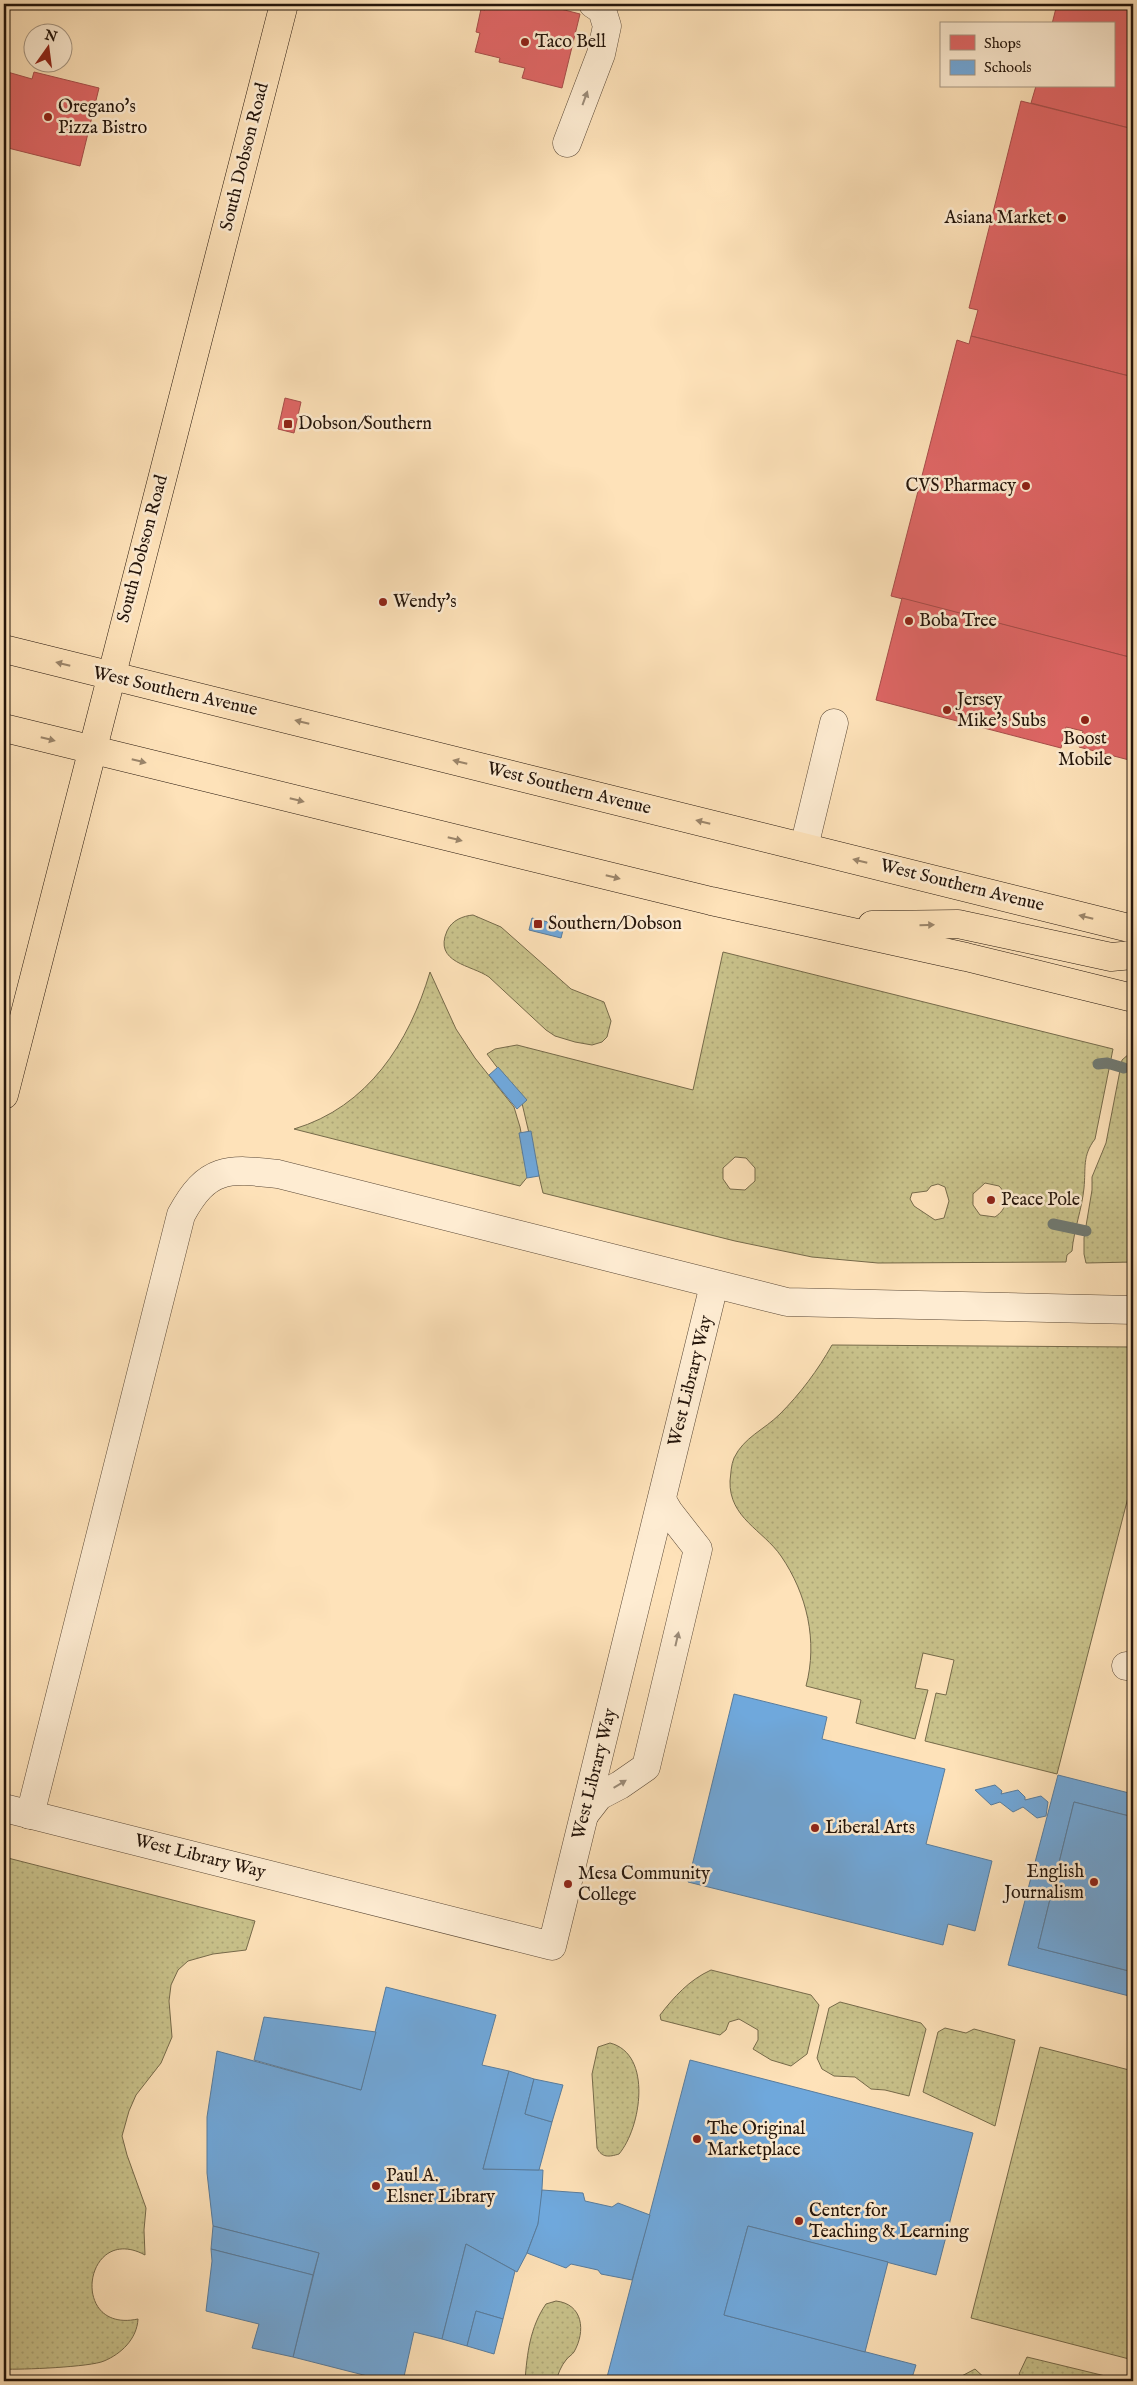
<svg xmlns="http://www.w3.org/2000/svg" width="1137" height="2385" viewBox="0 0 1137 2385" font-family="'IM FELL English',serif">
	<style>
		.grass { fill: url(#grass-dots); stroke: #766a4a; fill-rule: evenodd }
		.shops { fill: #e06666; stroke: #a74d4a }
		.schools { fill: #6fa8dc; stroke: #587c9d }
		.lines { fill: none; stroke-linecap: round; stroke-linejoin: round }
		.stream { stroke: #6f7972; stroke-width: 11 }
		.minor-casing { stroke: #5a4836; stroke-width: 29 }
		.major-casing { stroke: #23140a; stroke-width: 29 }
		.minor { stroke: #feecd2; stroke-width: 28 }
		.major { stroke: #fee2b9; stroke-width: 28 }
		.oneway { fill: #9b8b78 }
		.oneway2 { fill: #9b856a }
		.poi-dot { fill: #8f2418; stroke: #feecd2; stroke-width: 2 }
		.labels { text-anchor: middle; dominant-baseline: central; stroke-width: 5; stroke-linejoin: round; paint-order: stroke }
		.poi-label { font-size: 18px; fill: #23140a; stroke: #feecd2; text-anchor: start }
		.street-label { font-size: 18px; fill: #23140a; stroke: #feecd2 }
	</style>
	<defs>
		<pattern id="grass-dots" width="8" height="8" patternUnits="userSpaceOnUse" patternTransform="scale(1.25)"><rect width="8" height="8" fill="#c8c18a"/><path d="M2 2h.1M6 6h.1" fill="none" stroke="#aca576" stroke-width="1.8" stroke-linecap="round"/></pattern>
	</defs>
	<rect width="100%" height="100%" fill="#fee2b9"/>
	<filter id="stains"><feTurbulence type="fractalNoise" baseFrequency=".004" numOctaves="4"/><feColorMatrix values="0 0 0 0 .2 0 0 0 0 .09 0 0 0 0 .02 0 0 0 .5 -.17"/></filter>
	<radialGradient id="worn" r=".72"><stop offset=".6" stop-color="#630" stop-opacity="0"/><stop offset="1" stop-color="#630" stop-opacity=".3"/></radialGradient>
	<!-- grass -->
	<g class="grass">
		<path d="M473,915L501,927L571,989L604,1002L611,1021L607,1037L602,1042L592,1045L575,1042L555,1036L546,1030L489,977C472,965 433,963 447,931C452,920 463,916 473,915Z"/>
		<path d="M723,952L1113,1049L1095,1139C1082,1156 1086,1168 1084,1188C1082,1209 1074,1229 1072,1251L1067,1255L1066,1262L878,1263L812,1257L735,1241L543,1193L521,1099L487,1054L495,1049L517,1045L693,1090ZM735,1157L746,1158L755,1168V1181L745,1190L730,1189L723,1179V1168ZM985,1183L999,1186C1010,1197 1007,1209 995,1217L980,1215L973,1205V1194ZM938,1184L945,1187L949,1201L944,1218L935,1220L914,1206L910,1199L912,1193L927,1191L931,1186Z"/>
		<path d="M430,972L456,1029L475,1058L514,1107L520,1127L529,1175L520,1186L294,1129C368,1107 409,1043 430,972Z"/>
		<polygon points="1130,1053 1133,1054 1133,1262 1086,1263 1084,1254 1084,1238 1092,1190 1092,1177 1106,1143 1122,1060"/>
		<path d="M832,1345L1133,1347V1478L1057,1774L925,1741L936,1693L946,1695L954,1660L923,1653L915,1688L928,1690L915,1739L856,1723L861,1700L806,1686C818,1641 807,1594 781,1556C763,1530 729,1518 730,1481C731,1473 731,1465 734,1458C744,1437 764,1430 780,1414C800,1394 818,1370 832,1345Z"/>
		<path d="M4,1857L255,1921L246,1950L213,1954L188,1961L178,1970L171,1985L169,2001L172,2037L161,2063L136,2095L129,2111L122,2136L127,2155L146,2208L144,2230L145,2255C84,2222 68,2334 138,2319C137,2339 121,2354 104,2361C91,2367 20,2370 4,2369Z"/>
		<path d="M711,1970L811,1995L819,2005L807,2054L791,2066L771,2060L753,2049L758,2040V2030L739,2019L729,2022L726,2030L720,2035L661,2020L660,2015C674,1997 689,1980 711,1970Z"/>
		<polygon points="840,2002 921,2023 926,2029 909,2096 885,2090 871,2089 855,2077 834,2076 822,2069 817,2058 829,2008"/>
		<polygon points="945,2028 966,2033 974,2029 1015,2040 995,2126 923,2092 938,2032"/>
		<path d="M610,2043C653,2054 641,2128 619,2154C609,2157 602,2158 597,2148L592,2074L598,2047Z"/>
		<polygon points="1040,2047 1133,2071 1133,2360 971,2318"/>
		<path d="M556,2301C583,2304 586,2331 574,2352C572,2355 568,2357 566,2360C561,2366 558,2374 556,2381H525C527,2354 530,2327 546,2304Z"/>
		<polygon points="1027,2357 1126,2381 1027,2381 1019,2374"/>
		<polygon points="975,2369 988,2381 955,2381 956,2379"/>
	</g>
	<!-- shops -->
	<g class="shops">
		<polygon points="486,4 550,4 549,6 580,14 562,88 522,78 525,68 499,62 500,58 475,52 480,33 476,32 481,9 485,10"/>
		<polygon points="1057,4 1133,4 1133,129 1031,103 1036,86 1113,86 1113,24 1052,24"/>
		<polygon points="4,71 32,79 34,72 99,88 80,166 4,147"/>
		<polygon points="1021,101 1133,129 1133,377 971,336 978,310 969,308"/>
		<polygon points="971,336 1133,377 1133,658 891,596 957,340 969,344"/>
		<polygon points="285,398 301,402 294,433 278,429"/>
		<polygon points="902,598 1133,658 1133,761 1079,747 1083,731 1066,727 1061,748 876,700"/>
	</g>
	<!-- schools -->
	<g class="schools">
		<polygon points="532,918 564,926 561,938 529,930"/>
		<polygon points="498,1067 527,1100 517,1109 489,1075"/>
		<polygon points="531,1131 539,1176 527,1178 519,1133"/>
		<polygon points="734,1694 827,1717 822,1739 945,1769 926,1844 992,1861 975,1931 948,1924 943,1945 688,1882"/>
		<polygon points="1058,1775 1133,1794 1133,1817 1074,1802 1038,1948 1133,1972 1133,1997 1008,1965"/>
		<polygon points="995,1785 1002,1791 1001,1794 1018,1790 1025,1797 1025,1800 1041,1796 1048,1802 1046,1816 1037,1818 1023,1807 1013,1812 1000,1802 991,1805 975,1790"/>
		<polygon points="1074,1802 1133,1817 1133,1972 1038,1948"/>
		<polygon points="386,1987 496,2015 482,2065 509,2071 483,2169 543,2170 541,2207 538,2224 527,2253 517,2272 466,2244 442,2339 414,2332 403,2381 387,2381 293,2357 319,2253 213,2226 207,2173 207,2117 217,2051 361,2090"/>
		<polygon points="264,2017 376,2032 361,2090 254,2060"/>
		<polygon points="690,2060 973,2133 936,2275 748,2226 724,2315 916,2365 911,2381 606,2381"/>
		<polygon points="509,2071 534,2079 525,2114 552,2122 539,2170 483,2169"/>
		<polygon points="534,2079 563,2085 552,2122 525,2114"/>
		<polygon points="542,2190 583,2193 585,2201 612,2207 618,2203 650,2215 632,2280 601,2274 598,2270 571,2264 566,2268 527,2253 538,2224"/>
		<polygon points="213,2226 319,2253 313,2275 211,2249"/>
		<polygon points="748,2226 888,2262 865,2352 724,2315"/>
		<polygon points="466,2244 515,2271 503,2319 476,2311 467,2346 442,2339"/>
		<polygon points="211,2249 313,2275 293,2357 252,2348 259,2324 206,2311 212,2261"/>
		<polygon points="476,2311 503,2319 494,2354 467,2346"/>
	</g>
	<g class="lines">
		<!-- stream -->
		<g class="stream">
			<polyline points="1098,1064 1107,1063 1124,1068"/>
			<polyline points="1053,1224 1086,1231"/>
		</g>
		<!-- minor casing -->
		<g class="minor-casing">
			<g id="minor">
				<polyline points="567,143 601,54 607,26 602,10 593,4"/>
				<polyline points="804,847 834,723"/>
				<polyline points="1126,1666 1133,1667"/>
				<polyline points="4,1808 552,1946 714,1285"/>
				<polyline points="585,1814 599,1796 620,1785 646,1767 698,1549 669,1512 662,1500"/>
				<path d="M30,1815L181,1215C207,1167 227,1168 278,1174L787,1302L1133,1310"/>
			</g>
		</g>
		<!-- major casing -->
		<g class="major-casing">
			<g id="major">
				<polyline points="4,649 1133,929"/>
				<polyline points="4,728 711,901 966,957 1133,998"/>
				<polyline points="872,925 958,924 1111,957 1133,955"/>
				<polyline points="4,1095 284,4"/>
			</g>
		</g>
		<!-- minor -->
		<use href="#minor" class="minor"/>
		<!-- major -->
		<use href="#major" class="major"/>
	</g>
	<!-- one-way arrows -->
	<defs><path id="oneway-solid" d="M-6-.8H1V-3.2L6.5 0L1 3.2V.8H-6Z" transform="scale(1.25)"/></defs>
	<g class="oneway">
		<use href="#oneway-solid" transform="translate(585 98) rotate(-70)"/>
		<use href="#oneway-solid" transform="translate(677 1639) rotate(-77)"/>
		<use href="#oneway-solid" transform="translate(620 1784) rotate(-31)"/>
	</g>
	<g class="oneway2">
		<use href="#oneway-solid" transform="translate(63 664) rotate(-166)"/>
		<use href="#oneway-solid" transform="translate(302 722) rotate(-166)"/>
		<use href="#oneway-solid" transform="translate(48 739) rotate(14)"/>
		<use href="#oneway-solid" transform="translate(139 761) rotate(14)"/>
		<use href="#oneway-solid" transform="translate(460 762) rotate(-166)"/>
		<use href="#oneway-solid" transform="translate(297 800) rotate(14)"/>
		<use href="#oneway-solid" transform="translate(703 822) rotate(-166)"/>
		<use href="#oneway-solid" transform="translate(455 839) rotate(14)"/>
		<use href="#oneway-solid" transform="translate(860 861) rotate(-166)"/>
		<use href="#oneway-solid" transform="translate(613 877) rotate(14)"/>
		<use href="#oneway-solid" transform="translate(1086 917) rotate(-166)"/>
		<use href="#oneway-solid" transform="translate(927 925) rotate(-1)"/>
	</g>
	<!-- markers -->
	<g class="poi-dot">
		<circle cx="525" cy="42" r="5"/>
		<circle cx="48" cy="117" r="5"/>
		<circle cx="1062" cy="218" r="5"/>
		<rect x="283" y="419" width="10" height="10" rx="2.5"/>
		<circle cx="1026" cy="486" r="5"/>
		<circle cx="383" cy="602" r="5"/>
		<circle cx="909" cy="621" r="5"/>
		<circle cx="947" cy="710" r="5"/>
		<circle cx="1085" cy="720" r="5"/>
		<rect x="533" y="919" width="10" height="10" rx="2.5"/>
		<circle cx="991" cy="1200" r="5"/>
		<circle cx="815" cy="1828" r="5"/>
		<circle cx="1094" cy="1882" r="5"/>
		<circle cx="568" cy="1884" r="5"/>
		<circle cx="697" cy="2139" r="5"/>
		<circle cx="376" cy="2186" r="5"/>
		<circle cx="799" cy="2221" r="5"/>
	</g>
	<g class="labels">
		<!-- poi labels -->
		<g class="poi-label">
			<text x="535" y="42">Taco Bell</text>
			<text x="58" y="107">Oregano's<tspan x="58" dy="21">Pizza Bistro</tspan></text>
			<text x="1052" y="218" text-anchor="end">Asiana Market</text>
			<text x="298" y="424">Dobson/Southern</text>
			<text x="1016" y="486" text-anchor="end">CVS Pharmacy</text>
			<text x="393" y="602">Wendy's</text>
			<text x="919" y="621">Boba Tree</text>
			<text x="957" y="700">Jersey<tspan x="957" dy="21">Mike's Subs</tspan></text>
			<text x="1085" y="739" text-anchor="middle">Boost<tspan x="1085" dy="21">Mobile</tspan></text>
			<text x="548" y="924">Southern/Dobson</text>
			<text x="1001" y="1200">Peace Pole</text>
			<text x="825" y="1828">Liberal Arts</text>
			<text x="1084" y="1872" text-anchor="end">English<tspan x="1084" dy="21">Journalism</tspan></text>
			<text x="578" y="1874">Mesa Community<tspan x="578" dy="21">College</tspan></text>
			<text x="707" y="2129">The Original<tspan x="707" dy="21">Marketplace</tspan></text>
			<text x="386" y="2176">Paul A.<tspan x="386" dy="21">Elsner Library</tspan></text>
			<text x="809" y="2211">Center for<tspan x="809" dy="21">Teaching &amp; Learning</tspan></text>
		</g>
		<!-- street labels -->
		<g class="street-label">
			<text transform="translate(245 157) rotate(-76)">South Dobson Road</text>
			<text transform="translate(143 549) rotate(-75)">South Dobson Road</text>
			<text transform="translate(175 692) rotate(13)">West Southern Avenue</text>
			<text transform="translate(569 789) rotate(14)">West Southern Avenue</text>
			<text transform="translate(962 886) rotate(14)">West Southern Avenue</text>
			<text transform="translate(691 1381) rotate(-76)">West Library Way</text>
			<text transform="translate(595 1774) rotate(-76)">West Library Way</text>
			<text transform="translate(200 1857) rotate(14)">West Library Way</text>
		</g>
	</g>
	<!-- margin -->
	<rect width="1137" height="2385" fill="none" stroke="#fee2b9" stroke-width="20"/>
	<rect x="5" y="5" width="1127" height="2375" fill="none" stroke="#23140a" stroke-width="2.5"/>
	<rect x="10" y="10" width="1117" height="2365" fill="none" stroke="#23140a"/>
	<!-- legend -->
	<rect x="940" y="22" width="175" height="65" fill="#feecd2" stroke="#a69682"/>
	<rect x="950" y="35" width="25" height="15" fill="#e06666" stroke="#a69682"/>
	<text x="984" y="48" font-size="15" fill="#23140a">Shops</text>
	<rect x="950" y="60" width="25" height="15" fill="#6fa8dc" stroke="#a69682"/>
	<text x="984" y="72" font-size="15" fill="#23140a">Schools</text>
	<!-- north arrow -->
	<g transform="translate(48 48) rotate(14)"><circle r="24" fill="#feecd2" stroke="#a69682"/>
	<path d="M0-4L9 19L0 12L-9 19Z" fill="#8f2418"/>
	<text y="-8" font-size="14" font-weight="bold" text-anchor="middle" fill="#23140a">N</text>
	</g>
	<rect width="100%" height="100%" filter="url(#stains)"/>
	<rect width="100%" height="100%" fill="url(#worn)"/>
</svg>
